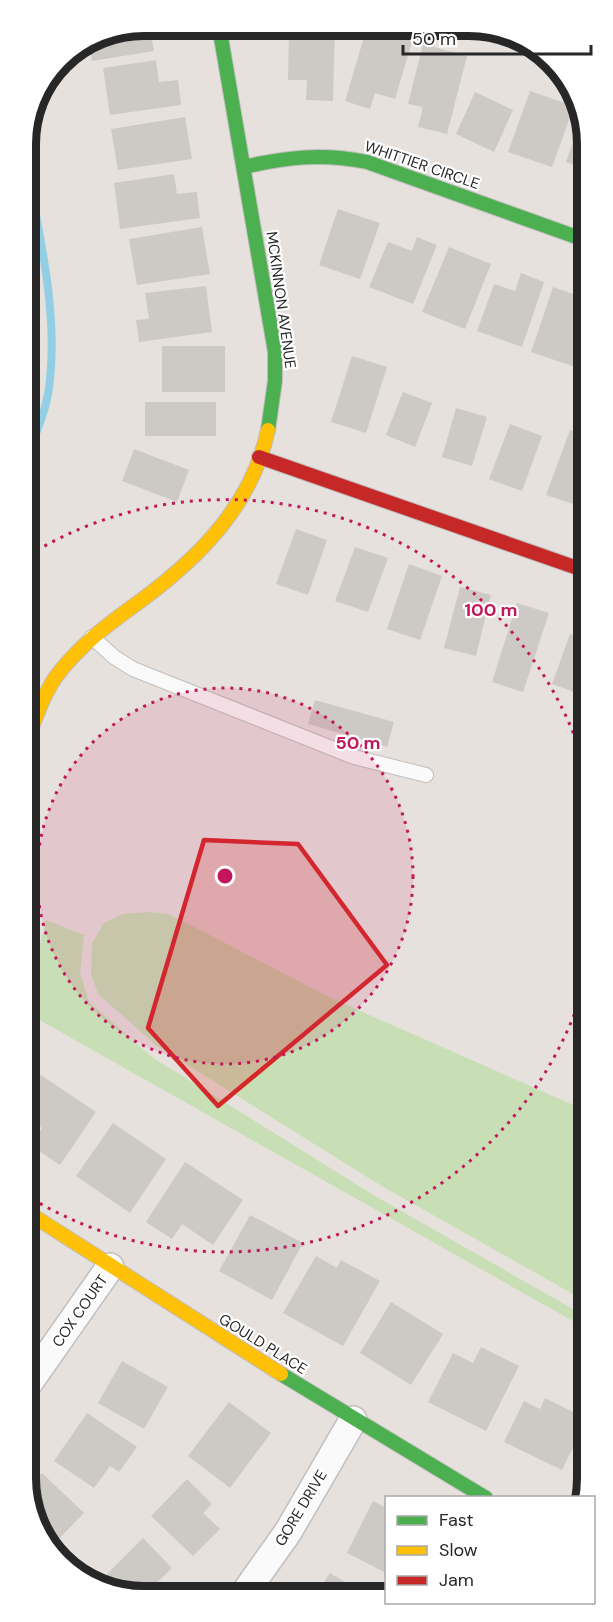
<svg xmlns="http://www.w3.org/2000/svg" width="613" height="1622" viewBox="0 0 613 1622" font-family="'DM Sans',sans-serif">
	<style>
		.green { fill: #c8dfb6 }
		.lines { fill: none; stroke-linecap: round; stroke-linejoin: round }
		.stream { stroke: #93cfe4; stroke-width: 8 }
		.building { fill: #cdcac6 }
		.lane-casing { stroke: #c0bebe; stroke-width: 16 }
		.street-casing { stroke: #c0bebe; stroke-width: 30 }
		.fast-casing { stroke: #c0bebe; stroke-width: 16 }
		.slow-casing { stroke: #c0bebe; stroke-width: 16 }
		.jam-casing { stroke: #c0bebe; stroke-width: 16 }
		.lane { stroke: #fbfafa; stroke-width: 14 }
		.street { stroke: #fbfafa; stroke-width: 27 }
		.fast { stroke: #4caf50; stroke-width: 14 }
		.slow { stroke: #ffc107; stroke-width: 14 }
		.jam { stroke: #c62828; stroke-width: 14 }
		.marked { fill: #d62828; fill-opacity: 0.2; stroke: #d62828; stroke-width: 4.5; stroke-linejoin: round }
		.ring { fill: none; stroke: #c2185b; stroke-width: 3; stroke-dasharray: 3 6 }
		.labels { text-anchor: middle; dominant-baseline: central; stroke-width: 4.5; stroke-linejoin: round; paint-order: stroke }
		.street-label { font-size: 15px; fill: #272727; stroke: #fff }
		.rim { fill: none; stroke: #272727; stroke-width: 8 }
		.centre { fill: #c2185b; stroke: #fff; stroke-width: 3 }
		.ring-label { font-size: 18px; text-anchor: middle; font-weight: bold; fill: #c2185b; stroke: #fff; stroke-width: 4.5; stroke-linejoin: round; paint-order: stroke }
	</style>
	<rect width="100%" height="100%" fill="#e6e1dc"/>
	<!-- green -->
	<g class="green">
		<polygon points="147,912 169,914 331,998 587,1111 587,1302 380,1185 157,1046 98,994 91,973 92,943 104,923 123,914"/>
		<polygon points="46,920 84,935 80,972 89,1002 152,1057 375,1196 587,1317 587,1329 27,1013 27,997"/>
	</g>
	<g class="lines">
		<!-- stream -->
		<path class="stream" d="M26,161C39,235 59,312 49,388C46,411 36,435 26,457"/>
	</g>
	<!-- building -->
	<g class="building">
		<polygon points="144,26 167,26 150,29 154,51 92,61 89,41 99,34"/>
		<polygon points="289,26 335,27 333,101 306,100 307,80 288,80"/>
		<polygon points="367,27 388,27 414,35 395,99 375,93 370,109 345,101"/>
		<polygon points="423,44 467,56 447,134 418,127 423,107 408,104"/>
		<polygon points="156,60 159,82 178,80 181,105 110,115 103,68"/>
		<polygon points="530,91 574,106 552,167 508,152"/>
		<polygon points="475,92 513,110 494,152 456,134"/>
		<polygon points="582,115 585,121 585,186 575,183 581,167 566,162"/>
		<polygon points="185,117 192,159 118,170 111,129"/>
		<polygon points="174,174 177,194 197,192 200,218 120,229 114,183"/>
		<polygon points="338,209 380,223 360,279 319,265"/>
		<polygon points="202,227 210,274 137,285 129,239"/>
		<polygon points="417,237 437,245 413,304 369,287 388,242 412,251"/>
		<polygon points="449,247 491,264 465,329 422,312"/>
		<polygon points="521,273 544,282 522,347 477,331 494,284 515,291"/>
		<polygon points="206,286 212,332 139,342 136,320 149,319 145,293"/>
		<polygon points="553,287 585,298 585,336 575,367 531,352"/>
		<rect x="162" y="346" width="63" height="46"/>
		<polygon points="352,356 387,367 366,433 331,422"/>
		<polygon points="403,392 432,403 415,447 386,435"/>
		<rect x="145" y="402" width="71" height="34"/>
		<polygon points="456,408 487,417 472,466 442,457"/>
		<polygon points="510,424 542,436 522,491 489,479"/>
		<polygon points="570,430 586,436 586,486 579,506 546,495"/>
		<polygon points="134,449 189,470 177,502 122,481"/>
		<polygon points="296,529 327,540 308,595 276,584"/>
		<polygon points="355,547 388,558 368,612 335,601"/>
		<polygon points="409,564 442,576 420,640 387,629"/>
		<polygon points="460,587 491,595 476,656 444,648"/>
		<polygon points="517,603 549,613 523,692 492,682"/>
		<polygon points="570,634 586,639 586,677 580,694 552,684"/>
		<polygon points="315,700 394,722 387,747 308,724"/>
		<polygon points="41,1075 96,1112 60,1165 30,1145 42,1128 27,1119 27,1094"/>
		<polygon points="113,1123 166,1159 130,1213 76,1176"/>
		<polygon points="185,1162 243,1200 213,1245 182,1224 172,1239 146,1222"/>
		<polygon points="250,1215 303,1243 272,1300 219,1271"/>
		<polygon points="316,1256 337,1268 341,1260 380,1281 343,1346 283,1313"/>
		<polygon points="391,1302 443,1334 411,1385 360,1353"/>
		<polygon points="481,1347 519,1366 486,1431 428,1402 453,1353 473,1363"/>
		<polygon points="122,1361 168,1387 144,1429 98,1403"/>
		<polygon points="545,1398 587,1419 562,1470 504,1442 524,1401 540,1409"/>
		<polygon points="229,1402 271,1433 230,1488 188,1456"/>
		<polygon points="87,1413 137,1447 119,1472 110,1466 94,1488 54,1461"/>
		<polygon points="42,1473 84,1513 52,1546 33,1511 40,1504 28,1493 28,1487"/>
		<polygon points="187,1479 212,1504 203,1513 220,1529 193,1556 151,1516"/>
		<polygon points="373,1501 386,1508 386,1573 347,1553"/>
		<polygon points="143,1538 172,1568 145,1594 121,1594 99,1582"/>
		<polygon points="330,1573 365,1594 316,1594"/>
	</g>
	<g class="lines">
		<!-- lane casing -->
		<g class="lane-casing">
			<polyline id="lane" points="92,637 114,657 133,669 354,757 426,775"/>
		</g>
		<!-- street casing -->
		<g class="street-casing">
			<g id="street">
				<polyline points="28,1384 110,1267"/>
				<polyline points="244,1594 288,1532 353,1420"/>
			</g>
		</g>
		<!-- fast casing -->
		<g class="fast-casing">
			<g id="fast">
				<polyline points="219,26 275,352 275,381 268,430"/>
				<path d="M244,167C287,157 323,153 367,162L585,240"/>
				<polyline points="281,1374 486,1498"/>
			</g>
		</g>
		<!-- slow casing -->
		<g class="slow-casing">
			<g id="slow">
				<path d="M27,741C35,719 42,698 55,678C78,646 111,622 143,599C202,555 252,504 268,430"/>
				<polyline points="27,1212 281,1374"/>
			</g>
		</g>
		<!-- jam casing -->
		<g class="jam-casing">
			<polyline id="jam" points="259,457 586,571"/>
		</g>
		<!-- lane -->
		<use href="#lane" class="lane"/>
		<!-- street -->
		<use href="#street" class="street"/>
		<!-- fast -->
		<use href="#fast" class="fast"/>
		<!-- slow -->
		<use href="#slow" class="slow"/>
		<!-- jam -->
		<use href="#jam" class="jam"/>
	</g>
	<!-- marked area -->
	<path class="marked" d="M204,840L298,844L387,965L218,1106L148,1028Z"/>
	<!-- distance rings -->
	<circle cx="225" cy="876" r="188" fill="#c2185b" fill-opacity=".12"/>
	<g class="ring">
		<circle cx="225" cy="876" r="188"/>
		<path d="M586 980A376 376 0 0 1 29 1197M29 555A376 376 0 0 1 586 769"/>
	</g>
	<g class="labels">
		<!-- street labels -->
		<g class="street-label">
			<text transform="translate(422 165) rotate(19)">WHITTIER CIRCLE</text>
			<text transform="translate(281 300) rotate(82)">MCKINNON AVENUE</text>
			<text transform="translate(80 1311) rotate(-55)">COX COURT</text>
			<text transform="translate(263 1344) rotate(32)">GOULD PLACE</text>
			<text transform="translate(301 1508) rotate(-59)">GORE DRIVE</text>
		</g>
	</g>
	<!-- crop -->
	<path d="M0 0H613V1622H0ZM144 36H469A108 108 0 0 1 577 144V1478A108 108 0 0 1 469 1586H144A108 108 0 0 1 36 1478V144A108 108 0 0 1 144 36Z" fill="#fff" fill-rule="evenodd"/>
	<path class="rim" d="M144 36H469A108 108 0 0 1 577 144V1478A108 108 0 0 1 469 1586H144A108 108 0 0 1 36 1478V144A108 108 0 0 1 144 36Z"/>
	<circle cx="225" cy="876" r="9" class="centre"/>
	<g class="ring-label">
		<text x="491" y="616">100 m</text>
		<text x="358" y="749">50 m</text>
	</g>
	<!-- legend -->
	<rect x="385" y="1496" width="210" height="108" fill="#ffffff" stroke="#a9a9a9" stroke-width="1.5"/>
	<rect x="397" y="1516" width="30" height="9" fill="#4caf50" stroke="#a9a9a9" stroke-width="1.5"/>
	<text x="439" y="1526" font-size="18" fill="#272727">Fast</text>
	<rect x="397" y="1546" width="30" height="9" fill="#ffc107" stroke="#a9a9a9" stroke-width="1.5"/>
	<text x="439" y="1556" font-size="18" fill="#272727">Slow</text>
	<rect x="397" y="1576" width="30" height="9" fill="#c62828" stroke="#a9a9a9" stroke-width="1.5"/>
	<text x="439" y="1586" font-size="18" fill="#272727">Jam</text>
	<!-- scale -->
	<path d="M403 45v9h188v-9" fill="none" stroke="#272727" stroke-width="3"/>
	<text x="412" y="45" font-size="18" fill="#272727" stroke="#ffffff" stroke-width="4.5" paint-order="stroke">50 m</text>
</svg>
